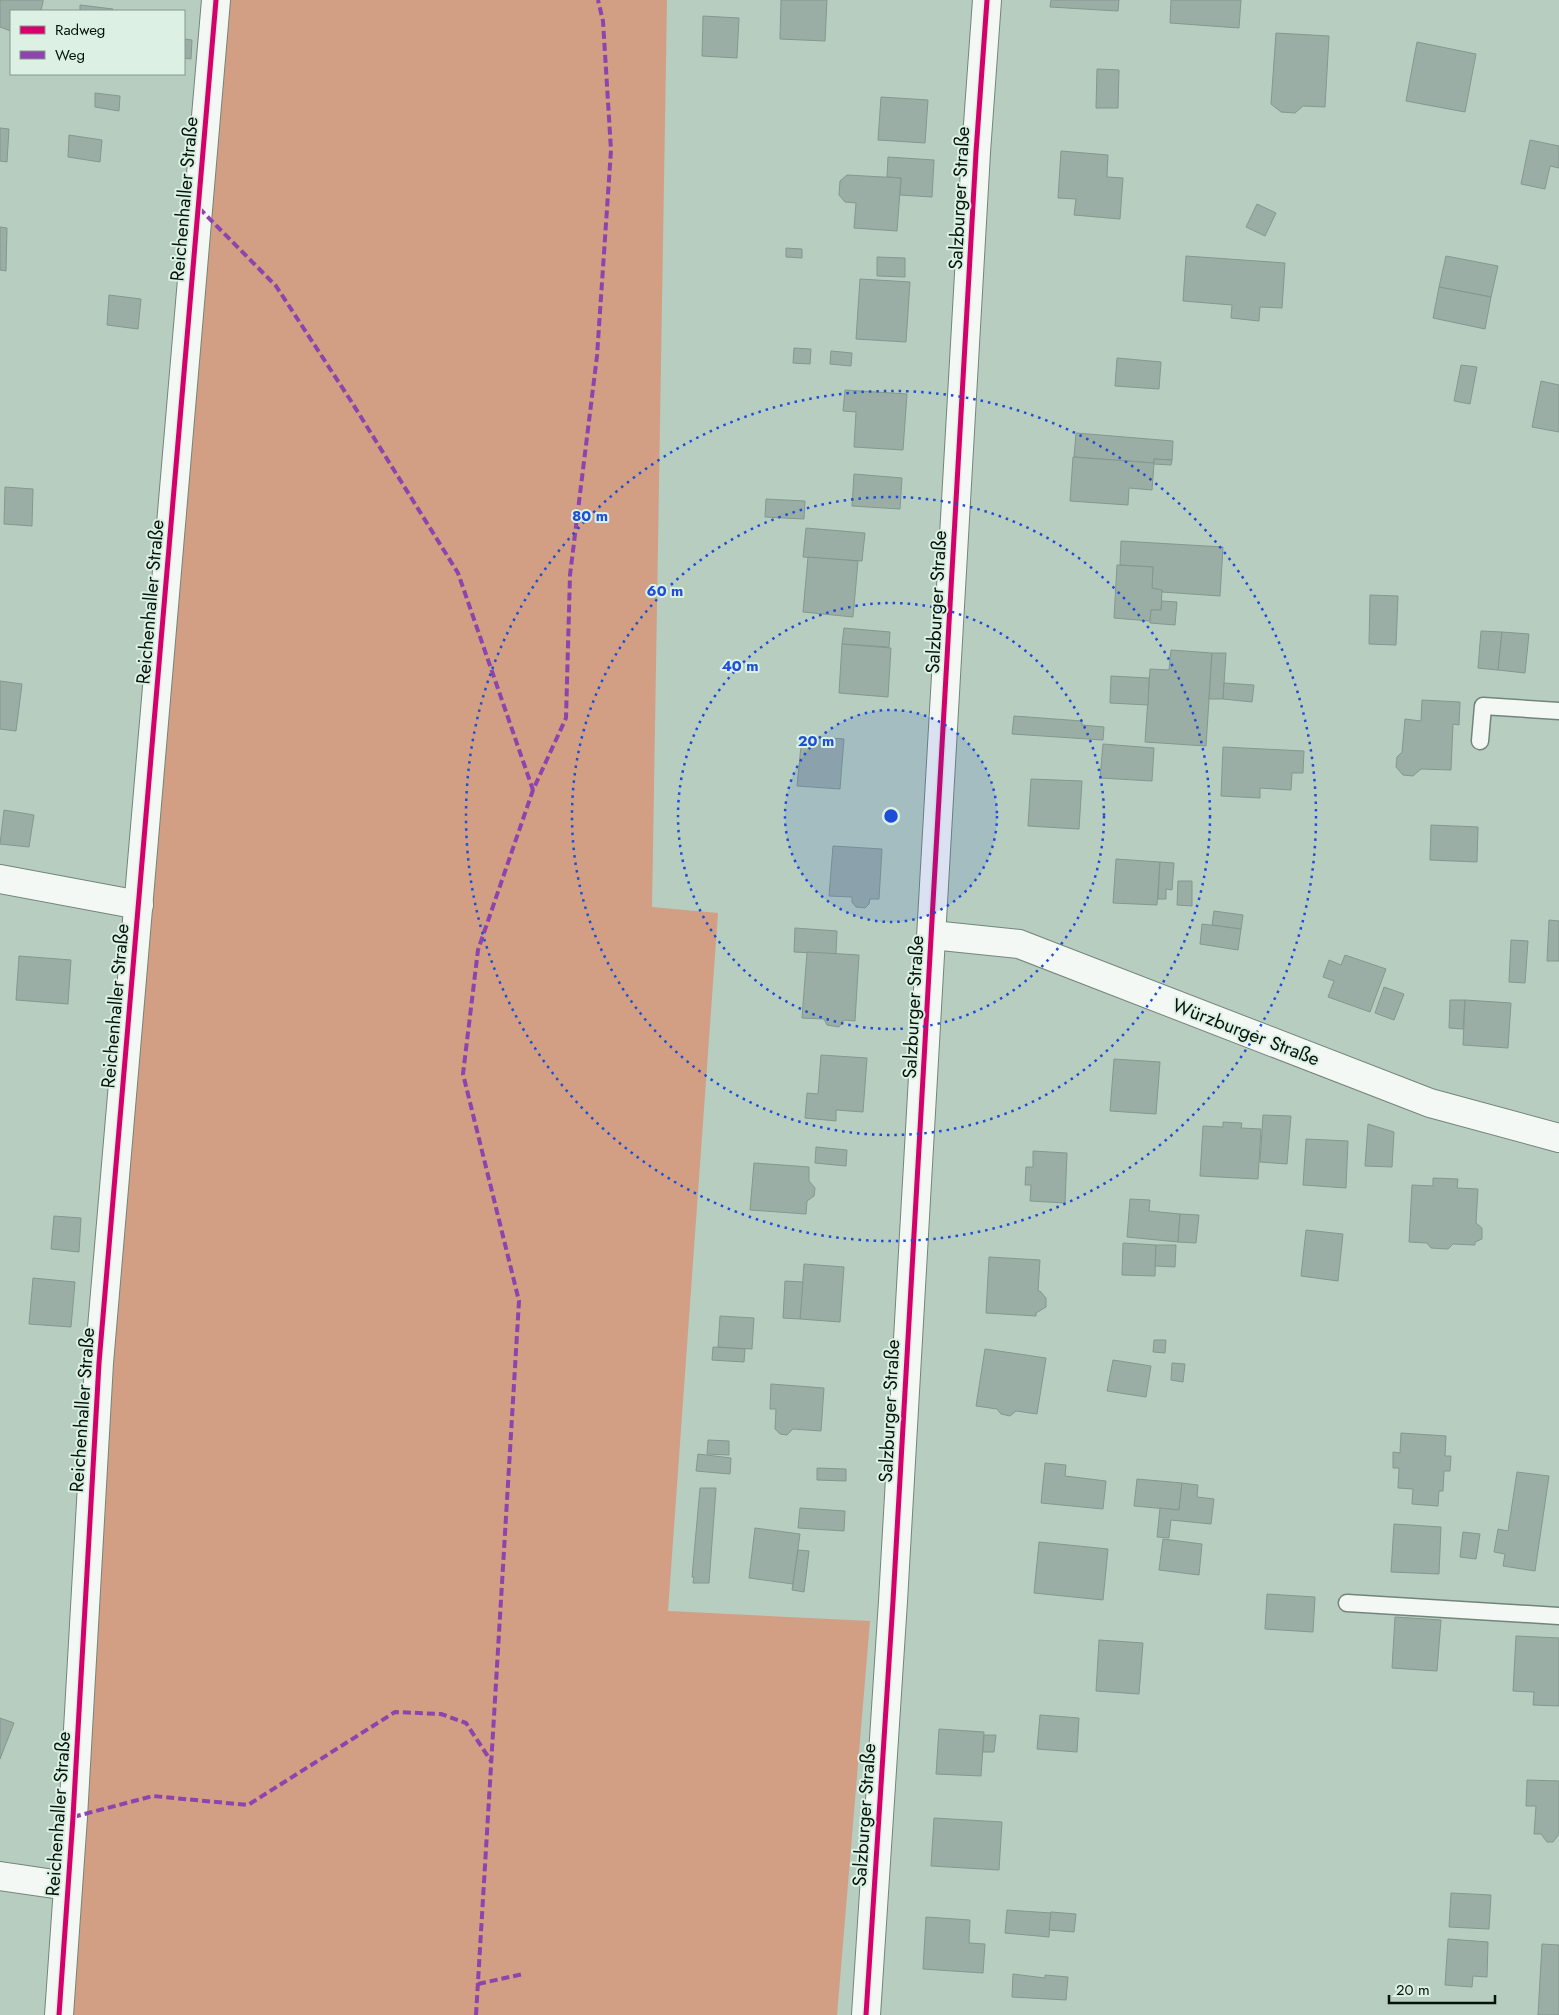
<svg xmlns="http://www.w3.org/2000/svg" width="1559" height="2015" viewBox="0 0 1559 2015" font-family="Jost,sans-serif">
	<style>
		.green { fill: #d29e84 }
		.building { fill: #9aaea5; stroke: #849890 }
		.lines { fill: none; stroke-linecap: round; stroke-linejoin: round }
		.lane-casing { stroke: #73857b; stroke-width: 19 }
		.street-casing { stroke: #73857b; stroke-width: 30 }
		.lane { stroke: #f4f8f5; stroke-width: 16 }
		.street { stroke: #f4f8f5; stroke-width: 28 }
		.quiet { stroke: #8e44ad; stroke-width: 4; stroke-dasharray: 8 4; stroke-linecap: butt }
		.cycleway-casing { stroke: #dcf1e4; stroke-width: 8 }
		.cycleway { stroke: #d6006c; stroke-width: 5 }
		.ring { fill: none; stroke: #1d4ed8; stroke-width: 2.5; stroke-dasharray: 2.5 5 }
		.labels { text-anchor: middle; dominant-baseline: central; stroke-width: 4; stroke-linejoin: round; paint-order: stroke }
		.street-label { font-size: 19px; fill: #05130b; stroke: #dcf1e4 }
		.centre { fill: #1d4ed8; stroke: #dcf1e4; stroke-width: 2.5 }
		.ring-label { font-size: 15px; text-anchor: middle; font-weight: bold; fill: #1d4ed8; stroke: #dcf1e4; stroke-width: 4; stroke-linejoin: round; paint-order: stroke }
	</style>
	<rect width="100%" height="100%" fill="#b6cdbf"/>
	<!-- green -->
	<polygon class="green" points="208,0 667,0 652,907 718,913 668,1611 870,1621 837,2015 61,2015"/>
	<!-- building -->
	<g class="building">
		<polygon points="0,0 43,0 43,2 41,10 39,11 11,11 11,31 0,27"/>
		<polygon points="781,0 827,0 825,41 780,39"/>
		<polygon points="1051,0 1119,0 1118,11 1050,7"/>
		<polygon points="1171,0 1241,0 1239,28 1170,23"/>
		<polygon points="80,5 113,9 112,11 80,11"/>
		<polygon points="703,16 739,18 737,58 702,56"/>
		<polygon points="1276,33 1329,36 1325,107 1303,106 1295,113 1281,112 1271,104"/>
		<polygon points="184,39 192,40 191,59 184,58"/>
		<polygon points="1417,42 1476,54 1465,112 1406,101"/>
		<polygon points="1097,69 1119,70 1118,108 1096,108"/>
		<polygon points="95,93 120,96 119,111 95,107"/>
		<polygon points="881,97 928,100 925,143 878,140"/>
		<polygon points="0,128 9,129 7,162 0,161"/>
		<polygon points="69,135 102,140 100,162 68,157"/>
		<polygon points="1530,140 1559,146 1559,168 1550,166 1545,189 1521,184"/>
		<polygon points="1061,151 1108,155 1107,177 1123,178 1120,219 1074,215 1076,199 1058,198"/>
		<polygon points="888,157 934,160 932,197 900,195 901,178 887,177"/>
		<polygon points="847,175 901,178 897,231 854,228 856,203 845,202 839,195 840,181"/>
		<polygon points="1257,204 1276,213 1265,236 1246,227"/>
		<polygon points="0,227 7,228 6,271 0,270"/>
		<polygon points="786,248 802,249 802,258 786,257"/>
		<polygon points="1186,256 1285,263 1282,308 1260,307 1259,321 1231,318 1232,305 1183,301"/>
		<polygon points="1446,256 1498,266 1491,297 1439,287"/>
		<polygon points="877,257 905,258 905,277 877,276"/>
		<polygon points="860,279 910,282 906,342 856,339"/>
		<polygon points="1439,287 1491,297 1485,329 1433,318"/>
		<polygon points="109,295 141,299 138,329 107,325"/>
		<polygon points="794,348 811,349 810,364 793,363"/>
		<polygon points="831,351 852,353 851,366 830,364"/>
		<polygon points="1117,358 1161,362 1159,389 1115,386"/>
		<polygon points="1461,365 1477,367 1470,404 1454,401"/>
		<polygon points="1541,381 1559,385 1559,432 1532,427"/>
		<polygon points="845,390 907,394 903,450 854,447 856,412 843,411"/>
		<polygon points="1076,433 1173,441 1172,460 1154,459 1154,463 1074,457"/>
		<polygon points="1073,457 1154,463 1152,490 1129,488 1128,505 1070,501"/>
		<polygon points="1154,459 1172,460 1171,465 1154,464"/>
		<polygon points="854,474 902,478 900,509 852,506"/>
		<polygon points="5,487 33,489 32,526 4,524"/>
		<polygon points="766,499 805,501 804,519 765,517"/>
		<polygon points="806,528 865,533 862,561 803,557"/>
		<polygon points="1121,541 1223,547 1220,596 1162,592 1162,590 1152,588 1153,567 1120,565"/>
		<polygon points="808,557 858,561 853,617 803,612"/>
		<polygon points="1117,565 1153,567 1152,588 1162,590 1161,610 1151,610 1150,621 1114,618"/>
		<polygon points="1370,595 1398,596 1396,645 1369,644"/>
		<polygon points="1162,601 1177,602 1175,625 1150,623 1151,610 1161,610"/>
		<polygon points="844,628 890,632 889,647 842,644"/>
		<polygon points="1481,631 1502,632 1498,670 1478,668"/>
		<polygon points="1502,632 1529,634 1525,673 1498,670"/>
		<polygon points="842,644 891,648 888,697 839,693"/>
		<polygon points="1171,650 1212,653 1206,746 1145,742 1150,669 1169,670"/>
		<polygon points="1212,653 1226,653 1223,699 1209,699"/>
		<polygon points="1111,676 1149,678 1148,705 1110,703"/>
		<polygon points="0,681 22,684 16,731 0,729"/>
		<polygon points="1224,683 1254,685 1252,702 1223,699"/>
		<polygon points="1422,700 1460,702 1459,725 1453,724 1451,770 1421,769 1413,776 1403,775 1396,767 1397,757 1402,752 1405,719 1421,721"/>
		<polygon points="1014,716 1082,721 1082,725 1104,727 1103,740 1012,734"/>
		<polygon points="802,736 844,739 840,789 797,786"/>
		<polygon points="1103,744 1154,748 1152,781 1100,778"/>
		<polygon points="1223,747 1304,751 1303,773 1292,773 1291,790 1260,788 1260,798 1221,796"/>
		<polygon points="1031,779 1082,781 1079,829 1028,826"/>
		<polygon points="4,810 34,815 29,847 0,844"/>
		<polygon points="1431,825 1478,827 1477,862 1430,860"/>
		<polygon points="833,846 882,849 879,899 870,899 869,904 865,908 856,907 852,902 852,897 829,896"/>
		<polygon points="1116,859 1160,862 1157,905 1113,903"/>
		<polygon points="1160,862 1174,863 1172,890 1166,889 1166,899 1158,899"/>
		<polygon points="1178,881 1192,881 1192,906 1177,905"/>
		<polygon points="1214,911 1243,915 1241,929 1212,925"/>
		<polygon points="1549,920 1559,921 1559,961 1547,961"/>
		<polygon points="1202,924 1241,929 1238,950 1200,944"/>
		<polygon points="795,928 837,931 836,954 794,952"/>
		<polygon points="1511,940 1528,941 1525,983 1509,982"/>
		<polygon points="807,952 859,955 855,1021 844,1020 839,1027 827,1025 824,1019 802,1018"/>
		<polygon points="1345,955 1386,969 1370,1012 1328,997 1334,981 1323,977 1329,960 1341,965"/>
		<polygon points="19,956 71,960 68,1004 16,1000"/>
		<polygon points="1384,987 1404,994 1394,1020 1375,1013"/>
		<polygon points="1450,1000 1465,1000 1463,1029 1449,1028"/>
		<polygon points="1465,1000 1511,1003 1508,1048 1463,1045"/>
		<polygon points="821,1055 867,1058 863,1112 836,1110 836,1121 805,1118 807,1093 818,1094"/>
		<polygon points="1114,1059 1160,1062 1156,1114 1110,1111"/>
		<polygon points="1263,1115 1291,1116 1287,1164 1260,1162"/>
		<polygon points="1223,1122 1242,1123 1241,1128 1261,1129 1258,1179 1200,1176 1203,1126 1223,1127"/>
		<polygon points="1368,1124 1394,1132 1392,1167 1365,1166"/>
		<polygon points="1306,1139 1348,1141 1346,1188 1303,1185"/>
		<polygon points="816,1147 847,1150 846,1166 815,1163"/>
		<polygon points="1033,1151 1067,1153 1065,1203 1030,1201 1031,1185 1025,1185 1026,1167 1033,1167"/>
		<polygon points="754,1163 809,1167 809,1181 815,1188 814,1196 807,1201 806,1214 750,1210"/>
		<polygon points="1433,1178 1458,1179 1457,1188 1478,1189 1476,1223 1482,1228 1482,1239 1475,1242 1475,1245 1453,1244 1448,1249 1431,1248 1427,1243 1409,1242 1412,1185 1433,1186"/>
		<polygon points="1130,1199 1150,1200 1149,1211 1180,1214 1178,1242 1127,1237"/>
		<polygon points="1180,1214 1199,1215 1196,1243 1178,1242"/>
		<polygon points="54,1216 81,1218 79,1252 51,1249"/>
		<polygon points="1306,1230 1343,1234 1338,1281 1301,1276"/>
		<polygon points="1123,1243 1156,1245 1155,1276 1122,1275"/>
		<polygon points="1156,1245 1176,1245 1175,1267 1155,1266"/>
		<polygon points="989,1257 1040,1260 1038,1291 1040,1291 1046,1298 1046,1307 1036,1313 1036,1316 986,1313"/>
		<polygon points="804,1264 844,1267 840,1322 800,1319"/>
		<polygon points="33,1278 75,1282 71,1327 29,1324"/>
		<polygon points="785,1281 803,1282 800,1319 783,1318"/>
		<polygon points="720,1316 754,1318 752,1349 718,1347"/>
		<polygon points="1154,1340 1166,1340 1165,1353 1153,1352"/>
		<polygon points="713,1347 745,1349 744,1362 712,1360"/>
		<polygon points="985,1349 1046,1358 1037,1414 1016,1411 1010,1416 1001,1414 997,1409 976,1406"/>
		<polygon points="1113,1360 1151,1366 1146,1397 1107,1391"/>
		<polygon points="1172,1363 1185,1364 1183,1382 1171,1380"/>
		<polygon points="771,1384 824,1388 821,1431 793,1429 787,1435 780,1434 775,1429 776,1409 770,1409"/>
		<polygon points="1401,1433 1446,1436 1445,1456 1451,1456 1450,1471 1444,1471 1443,1491 1439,1491 1438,1506 1412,1504 1413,1489 1398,1488 1399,1468 1393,1468 1393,1452 1400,1453"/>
		<polygon points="708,1440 729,1441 729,1455 707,1454"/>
		<polygon points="698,1454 731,1458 730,1474 696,1471"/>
		<polygon points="1045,1463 1066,1465 1065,1476 1106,1481 1103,1509 1041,1503"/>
		<polygon points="817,1468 846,1469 846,1481 817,1480"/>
		<polygon points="1517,1472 1549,1476 1535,1571 1503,1566 1505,1554 1494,1552 1498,1529 1508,1531"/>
		<polygon points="1137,1479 1182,1483 1179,1510 1134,1506"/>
		<polygon points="1182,1483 1198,1485 1197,1497 1214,1499 1211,1524 1171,1520 1169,1538 1157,1537 1160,1508 1179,1510"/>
		<polygon points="700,1488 716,1488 709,1583 693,1583 694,1577 692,1577"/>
		<polygon points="800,1508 845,1511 844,1531 798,1528"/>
		<polygon points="1394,1524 1441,1527 1439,1574 1391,1572"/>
		<polygon points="755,1528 800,1534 793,1584 749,1578"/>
		<polygon points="1463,1532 1480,1534 1476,1559 1460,1557"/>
		<polygon points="1163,1539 1202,1544 1199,1575 1159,1570"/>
		<polygon points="1039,1542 1108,1549 1103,1600 1034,1593"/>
		<polygon points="798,1550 809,1551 804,1592 792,1590"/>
		<polygon points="1267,1594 1315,1597 1313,1632 1265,1629"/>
		<polygon points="1395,1617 1441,1620 1437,1671 1392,1668"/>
		<polygon points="1516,1636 1559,1638 1559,1706 1533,1705 1534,1692 1513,1691"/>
		<polygon points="1099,1640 1143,1643 1139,1694 1096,1691"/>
		<polygon points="1040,1715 1079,1718 1077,1752 1037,1749"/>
		<polygon points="0,1718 14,1723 0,1759"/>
		<polygon points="939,1729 984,1732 981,1776 936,1774"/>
		<polygon points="984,1735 996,1735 994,1752 983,1752"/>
		<polygon points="1527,1780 1559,1781 1559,1834 1553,1842 1547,1842 1541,1834 1534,1834 1536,1806 1526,1806"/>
		<polygon points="934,1818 1002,1822 999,1870 931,1866"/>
		<polygon points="1451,1893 1491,1895 1489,1929 1449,1927"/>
		<polygon points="1007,1910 1051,1913 1049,1937 1005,1933"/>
		<polygon points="1051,1912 1076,1914 1074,1932 1049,1930"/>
		<polygon points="926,1917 970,1920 969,1943 985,1944 983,1973 923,1969"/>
		<polygon points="1448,1939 1488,1942 1487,1977 1473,1976 1472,1987 1445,1985"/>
		<polygon points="1542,1944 1559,1945 1559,2015 1538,2015"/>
		<polygon points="1013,1974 1045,1978 1045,1975 1068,1977 1066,2000 1012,1997"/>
	</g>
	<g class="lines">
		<!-- lane casing -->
		<g class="lane-casing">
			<g id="lane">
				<polyline points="1480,741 1483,706 1559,711"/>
				<polyline points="1347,1603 1559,1616"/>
			</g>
		</g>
		<!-- street casing -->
		<g class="street-casing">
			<g id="street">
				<polyline points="0,879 139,905"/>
				<polyline points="932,935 1019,944 1430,1103 1559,1138"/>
				<polyline points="0,1876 68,1886"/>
				<polyline points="59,2015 73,1817 99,1363 216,0"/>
				<polyline points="866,2015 893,1601 976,152 987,0"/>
			</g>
		</g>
		<!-- lane -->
		<use href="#lane" class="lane"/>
		<!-- street -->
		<use href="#street" class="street"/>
		<!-- quiet -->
		<g class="quiet">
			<polyline points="199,208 276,286 351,401 458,573 533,790"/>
			<polyline points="73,1817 153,1796 248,1805 395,1712 441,1714 466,1723 491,1761"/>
			<polyline points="478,1984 523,1974"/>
			<polyline points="476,2015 519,1301 463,1074 478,950 533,790 566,718 570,575 597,356 611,150 603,21 598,0"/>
		</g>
		<!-- cycleway casing -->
		<g class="cycleway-casing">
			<g id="cycleway">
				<polyline points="59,2015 73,1817 99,1363 216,0"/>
				<polyline points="866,2015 893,1601 976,152 987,0"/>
			</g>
		</g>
		<!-- cycleway -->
		<use href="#cycleway" class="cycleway"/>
	</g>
	<!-- distance rings -->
	<circle cx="891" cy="816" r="106" fill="#1d4ed8" fill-opacity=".12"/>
	<g class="ring">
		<circle cx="891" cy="816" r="106"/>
		<circle cx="891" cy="816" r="213"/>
		<circle cx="891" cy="816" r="319"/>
		<circle cx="891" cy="816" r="425"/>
	</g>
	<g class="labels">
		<!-- street labels -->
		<g class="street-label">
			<text transform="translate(959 198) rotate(-87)">Salzburger Straße</text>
			<text transform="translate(184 199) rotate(-85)">Reichenhaller Straße</text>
			<text transform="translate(150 602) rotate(-85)">Reichenhaller Straße</text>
			<text transform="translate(936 602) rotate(-87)">Salzburger Straße</text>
			<text transform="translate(115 1006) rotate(-85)">Reichenhaller Straße</text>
			<text transform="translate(913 1007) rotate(-87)">Salzburger Straße</text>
			<text transform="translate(1246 1032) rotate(21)">Würzburger Straße</text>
			<text transform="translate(82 1410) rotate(-86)">Reichenhaller Straße</text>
			<text transform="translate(889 1411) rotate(-87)">Salzburger Straße</text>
			<text transform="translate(58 1814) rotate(-86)">Reichenhaller Straße</text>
			<text transform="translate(864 1815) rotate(-86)">Salzburger Straße</text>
		</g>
	</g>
	<circle cx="891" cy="816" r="8" class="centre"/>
	<g class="ring-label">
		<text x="590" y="521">80 m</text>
		<text x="665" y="596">60 m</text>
		<text x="740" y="671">40 m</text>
		<text x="816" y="746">20 m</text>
	</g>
	<!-- legend -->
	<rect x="10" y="10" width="175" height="65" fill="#dcf1e4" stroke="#86988d"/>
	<rect x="20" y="26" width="25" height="8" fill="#d6006c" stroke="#86988d"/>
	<text x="55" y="35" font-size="15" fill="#05130b">Radweg</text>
	<rect x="20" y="51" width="25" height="8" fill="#8e44ad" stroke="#86988d"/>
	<text x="55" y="60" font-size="15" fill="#05130b">Weg</text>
	<!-- scale -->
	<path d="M1389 1995v8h106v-8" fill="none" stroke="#05130b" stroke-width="2.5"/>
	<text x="1396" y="1995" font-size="15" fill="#05130b" stroke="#dcf1e4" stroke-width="4" paint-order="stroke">20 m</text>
</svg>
